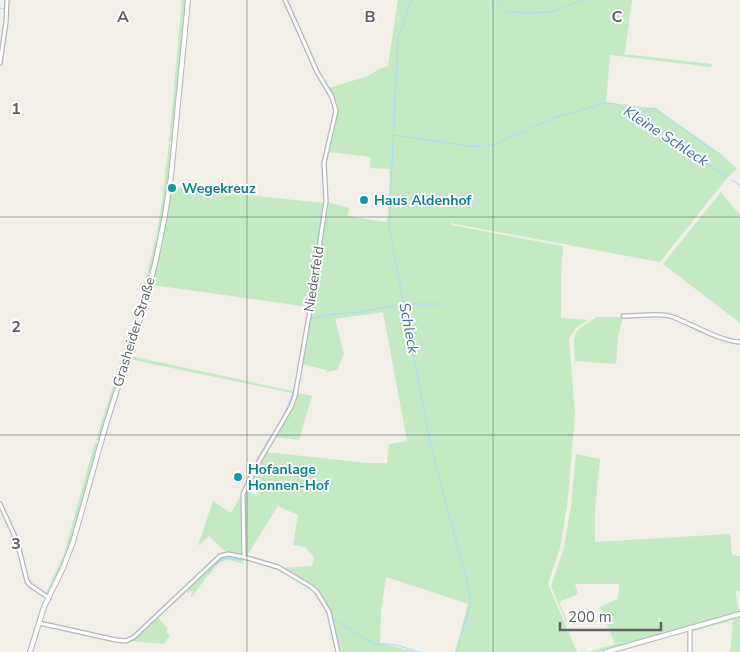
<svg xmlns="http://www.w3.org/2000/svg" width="740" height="652" viewBox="0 0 740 652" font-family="'Nunito Sans',sans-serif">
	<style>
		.green { fill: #c5e8c5 }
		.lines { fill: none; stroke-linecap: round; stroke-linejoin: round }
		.stream { stroke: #aadaff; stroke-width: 1 }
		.minor-casing { stroke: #b5b8bc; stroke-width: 5.5 }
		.tertiary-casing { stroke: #b5b8bc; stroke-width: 6 }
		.minor { stroke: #fff; stroke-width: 3 }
		.tertiary { stroke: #fff; stroke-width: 4 }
		.grid { fill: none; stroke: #5f6368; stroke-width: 1; stroke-opacity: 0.55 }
		.culture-dot { fill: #0f9aa8; stroke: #fff; stroke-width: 2 }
		.labels { text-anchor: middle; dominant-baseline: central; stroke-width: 4; stroke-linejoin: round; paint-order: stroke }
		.culture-label { font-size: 14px; font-weight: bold; fill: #0d838f; stroke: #fff; text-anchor: start }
		.street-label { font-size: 14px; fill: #5f6368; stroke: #fff }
		.water-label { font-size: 15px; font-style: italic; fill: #4174aa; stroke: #fff }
		.grid-label { font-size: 16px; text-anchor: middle; font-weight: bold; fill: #5f6368; stroke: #fff; stroke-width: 4; stroke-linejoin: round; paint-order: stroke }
	</style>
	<rect width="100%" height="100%" fill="#f1efe8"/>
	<!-- green -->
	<g class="green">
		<polygon points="182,0 187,0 173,141 169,142"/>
		<polygon points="398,0 632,0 625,52 623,54 712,64 711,67 610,55 606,102 649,108 655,108 721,154 737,169 727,178 660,262 450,223 451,225 563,246 561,275 561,318 588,320 576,328 569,338 575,414 573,438 567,506 560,548 548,584 577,652 455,652 468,604 386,577 381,613 380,643 416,652 339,652 332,617 318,592 282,568 312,566 314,557 305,547 293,545 298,515 278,506 246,557 245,497 247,491 257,496 259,490 250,485 266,452 366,463 387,463 389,444 407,441 383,312 335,319 344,354 337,370 326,372 327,370 301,364 306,335 310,320 309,320 327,202 349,208 348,216 386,222 388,218 390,169 370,168 371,157 328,152 338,112 337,103 329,88 368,76 379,69 388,66"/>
		<polygon points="169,144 173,147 162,227 143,305 117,384 100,440 96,440 134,319 147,274 157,232 162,201"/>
		<path d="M171,187L323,203V210L308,307L153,285L150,297L130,356L293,391V393H294C288,422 262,447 251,476L250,475C257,456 269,440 280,422C285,415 288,405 292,397V393L129,359L104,441L102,440L128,359H129L130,357L160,251Z"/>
		<polygon points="721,192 740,215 740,323 663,264"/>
		<path d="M597,317H623L618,337L616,364L575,361C573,330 572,333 597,317Z"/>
		<polygon points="296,393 312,396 299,440 275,437 292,408"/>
		<polygon points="95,442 98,445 75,530 68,551 49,594 45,595 64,554"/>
		<polygon points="576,454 600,459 595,510 595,542 730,534 732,555 740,556 740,591 736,592 738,609 740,609 740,612 600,652 588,652 615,644 600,607 618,599 619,584 575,584 578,594 559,602 569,626 566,622 551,586 564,548 571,506"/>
		<polygon points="240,497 241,500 243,556 227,553 209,536 198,546 213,501 231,513"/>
		<path d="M228,555L243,559V564C237,562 229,558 223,561C215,564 198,589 192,597L191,595L193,592L190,590L188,593L186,590L221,557Z"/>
		<polygon points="157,616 168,629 166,632 170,635 164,644 132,641"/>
		<polygon points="740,616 740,652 730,652 733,620 691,632 693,629"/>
	</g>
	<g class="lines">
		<!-- stream -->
		<g class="stream">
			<polyline points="411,0 398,39 389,227 431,447 470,593 470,605 457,652"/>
			<polyline points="494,0 507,12 529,13 552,12 578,2 587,0"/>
			<polyline points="0,8 4,9"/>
			<polyline points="637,115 651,108 655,108 715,152"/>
			<polyline points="394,135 468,146 483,147"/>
			<polyline points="489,145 495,144 556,117 606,103 616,104 635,115 727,177"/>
			<polyline points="732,180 740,185"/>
			<polyline points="307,334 311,319 327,315 358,312 406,304 444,304"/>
			<polyline points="284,415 293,393"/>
			<path d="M251,474C257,457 268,440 279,425"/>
			<polyline points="264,564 277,569 292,577"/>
			<path d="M209,574C219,558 224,555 243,560"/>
			<polyline points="312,590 323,605"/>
			<path d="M332,619L376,645C390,641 407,649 420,652"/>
		</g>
		<!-- minor casing -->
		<g class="minor-casing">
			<g id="minor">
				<polyline points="285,0 303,40 317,72 332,97 336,111 324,163 326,201 309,316 295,396 291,407 257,465 243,494 244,557 278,567 310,586 317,592 329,612 338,652"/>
				<polyline points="0,63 6,22 7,0"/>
				<path d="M623,316C636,316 658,313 670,316C691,323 718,341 740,342"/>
				<polyline points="0,504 17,541 27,581 30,585 49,598"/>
				<polyline points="39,623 116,640 126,641 134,637 220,556 228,554 244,557"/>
				<polyline points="690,652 690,628"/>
			</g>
		</g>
		<!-- tertiary casing -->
		<g class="tertiary-casing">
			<g id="tertiary">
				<polyline points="30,652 44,607 63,568 73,542 107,421 147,297 157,255 165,215 171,176 188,0"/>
				<polyline points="606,652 740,614"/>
			</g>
		</g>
		<!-- minor -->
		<use href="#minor" class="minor"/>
		<!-- tertiary -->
		<use href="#tertiary" class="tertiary"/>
	</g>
	<!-- grid -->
	<path class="grid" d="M247,0V652M493,0V652M0,217H740M0,435H740"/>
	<!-- markers -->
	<g class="culture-dot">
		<circle cx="172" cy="188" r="5"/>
		<circle cx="364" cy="200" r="5"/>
		<circle cx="238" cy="477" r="5"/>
	</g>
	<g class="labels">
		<!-- culture labels -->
		<g class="culture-label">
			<text x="182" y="188">Wegekreuz</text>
			<text x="374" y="200">Haus Aldenhof</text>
			<text x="248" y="469">Hofanlage<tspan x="248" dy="16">Honnen-Hof</tspan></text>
		</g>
		<!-- street labels -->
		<g class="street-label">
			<text transform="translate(314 279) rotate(-81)">Niederfeld</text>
			<text transform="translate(134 332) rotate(-73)">Grasheider Straße</text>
		</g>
		<!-- water labels -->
		<g class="water-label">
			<text transform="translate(666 136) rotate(33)">Kleine Schleck</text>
			<text transform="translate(409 328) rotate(79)">Schleck</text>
		</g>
	</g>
	<g class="grid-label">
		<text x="123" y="22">A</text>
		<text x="370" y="22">B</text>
		<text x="617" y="22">C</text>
		<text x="16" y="114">1</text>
		<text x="16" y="332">2</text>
		<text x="16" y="549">3</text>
	</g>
	<!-- scale -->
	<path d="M560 622v8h101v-8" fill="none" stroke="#5f6368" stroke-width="2.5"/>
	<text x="568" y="622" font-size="15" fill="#5f6368" stroke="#ffffff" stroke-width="4" paint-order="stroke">200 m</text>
</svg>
